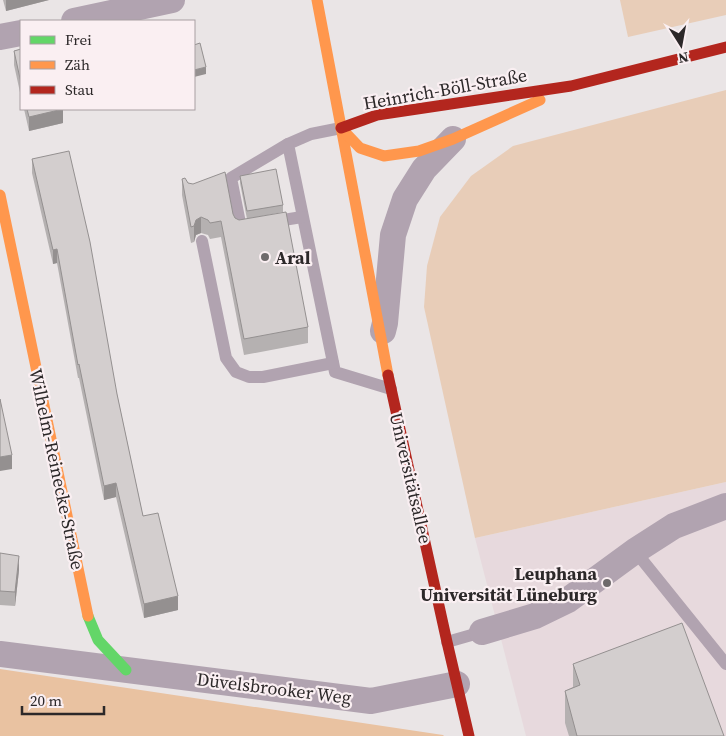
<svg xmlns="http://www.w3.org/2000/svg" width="726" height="736" viewBox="0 0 726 736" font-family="'Source Serif 4',serif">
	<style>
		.built { fill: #e7d9dd }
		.green { fill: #e8cdb8 }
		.forest { fill: #e9c2a1 }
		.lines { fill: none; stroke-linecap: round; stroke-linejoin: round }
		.lane { stroke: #b1a3b0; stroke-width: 12 }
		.street { stroke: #b1a3b0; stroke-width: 26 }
		.fast { stroke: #63d668; stroke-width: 11 }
		.slow { stroke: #ff974d; stroke-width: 11 }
		.jam { stroke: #b3261e; stroke-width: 11 }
		.wall { fill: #b5b1b1 }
		.shaded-wall { fill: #949090 }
		.building { fill: #d3cece; stroke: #949090 }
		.poi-dot { fill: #6e6a6b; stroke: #faeff2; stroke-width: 2 }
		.labels { text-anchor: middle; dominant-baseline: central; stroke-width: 4.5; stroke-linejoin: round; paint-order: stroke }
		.street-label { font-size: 18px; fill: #2c2829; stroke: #faeff2 }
		.poi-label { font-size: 18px; font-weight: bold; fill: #2c2829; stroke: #faeff2; text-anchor: start }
	</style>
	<rect width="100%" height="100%" fill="#eae5e6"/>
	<!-- built -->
	<polygon class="built" points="726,482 726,736 526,736 475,538"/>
	<!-- green -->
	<g class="green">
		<polygon points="620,0 726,0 726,15 628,37"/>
		<polygon points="726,90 726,482 475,538 424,307 427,266 440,217 471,176 513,146"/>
	</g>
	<!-- forest -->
	<polygon class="forest" points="0,669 443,735 444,736 0,736"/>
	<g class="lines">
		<!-- lane -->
		<g class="lane">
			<polyline points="341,128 311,134 288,144 335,372 391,389"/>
			<polyline points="271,222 302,217"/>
			<polyline points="249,226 241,228 231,178 288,144"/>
			<polyline points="202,241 226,358 236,372 249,377 263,377 333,363"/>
			<polyline points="635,551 726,664"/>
			<polyline points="447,642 482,632"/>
		</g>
		<!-- street -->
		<g class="street">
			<polyline points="74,21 172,0"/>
			<polyline points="0,37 21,33"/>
			<polyline points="383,331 385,323 393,235 405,199 424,169 453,139"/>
			<polyline points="482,632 535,616 568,600 635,551 674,526 726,506"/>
			<polyline points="0,654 371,701 457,684"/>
		</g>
		<!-- fast -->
		<polyline class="fast" points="88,616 98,640 126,670"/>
		<!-- slow -->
		<g class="slow">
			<polyline points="317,0 388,375"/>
			<polyline points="341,128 360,148 384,156 419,151 453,139 540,100"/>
			<polyline points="0,195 88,616"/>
		</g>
		<!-- jam -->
		<g class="jam">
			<polyline points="341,128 377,115 571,86 726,47"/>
			<polyline points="388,375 447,642 469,736"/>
		</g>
	</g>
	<!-- wall -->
	<g class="wall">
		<polygon points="3,0 49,0 6,11"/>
		<polygon points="21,49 21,97 14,65 14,51"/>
		<polygon points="24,109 63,109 63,123 29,131"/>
		<polygon points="32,159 117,394 143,516 178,610 144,618 116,497 104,500 79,378 78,378 57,263 53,264 32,173"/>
		<polygon points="240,176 283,205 283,212 247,219 240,183"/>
		<polygon points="182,179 233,214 308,327 308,343 244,355 221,237 210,239 208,235 201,233 196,235 194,242 191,243 182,195"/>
		<polygon points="0,553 19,570 15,606 0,605"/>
		<polygon points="573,664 724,736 569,736 565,723 565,691 573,687"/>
	</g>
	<!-- shaded-wall -->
	<g class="shaded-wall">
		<polygon points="6,0 49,0 6,11"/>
		<polygon points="206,67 206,74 194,77 194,70"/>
		<polygon points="63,109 63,123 29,131 29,117"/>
		<polygon points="201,217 201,233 196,235 194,242 194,226 196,220"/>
		<polygon points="57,249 57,263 53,264 53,250"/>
		<polygon points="12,455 12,469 0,471 0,457"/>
		<polygon points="116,483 116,497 104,500 104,486"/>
		<polygon points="19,556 19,570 15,606 15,592"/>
		<polygon points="178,596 178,610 144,618 144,604"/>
	</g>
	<!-- building -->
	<g class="building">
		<polygon points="200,43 206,67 194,70 194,45"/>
		<polygon points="21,49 21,83 14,51"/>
		<polygon points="27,109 63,109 29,117"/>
		<polygon points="69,151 90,242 117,394 143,516 158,513 178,596 144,604 116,483 104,486 79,364 78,365 57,249 53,250 32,159"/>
		<polygon points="276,169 283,205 247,211 240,176"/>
		<polygon points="225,172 233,214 235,218 239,220 286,212 308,327 244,339 221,221 210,223 208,220 201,217 196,220 194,226 191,227 182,179 185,178 188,183 193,184"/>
		<polygon points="0,399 12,455 0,457"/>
		<polygon points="0,553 19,556 15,592 0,591"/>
		<polygon points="682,623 724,736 577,736 565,691 580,685 573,664"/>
	</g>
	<!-- markers -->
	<g class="poi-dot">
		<circle cx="265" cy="257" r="5"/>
		<circle cx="607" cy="583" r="5"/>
	</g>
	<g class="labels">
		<!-- street labels -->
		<g class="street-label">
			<text transform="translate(445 89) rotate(-10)">Heinrich-Böll-Straße</text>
			<text transform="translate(57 469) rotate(78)">Wilhelm-Reinecke-Straße</text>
			<text transform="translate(411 478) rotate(77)">Universitätsallee</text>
			<text transform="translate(274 688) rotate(7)">Düvelsbrooker Weg</text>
		</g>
		<!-- poi labels -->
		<g class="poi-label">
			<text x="275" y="257">Aral</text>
			<text x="597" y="573" text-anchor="end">Leuphana<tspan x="597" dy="21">Universität Lüneburg</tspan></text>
		</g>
	</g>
	<!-- legend -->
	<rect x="20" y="20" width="175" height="90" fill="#faeff2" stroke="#a89fa2"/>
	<rect x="30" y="36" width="25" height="8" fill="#63d668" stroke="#a89fa2"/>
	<text x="65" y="45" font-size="15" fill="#2c2829">Frei</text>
	<rect x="30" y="61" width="25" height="8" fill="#ff974d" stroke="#a89fa2"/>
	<text x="65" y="70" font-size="15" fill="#2c2829">Zäh</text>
	<rect x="30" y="86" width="25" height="8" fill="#b3261e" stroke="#a89fa2"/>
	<text x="65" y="95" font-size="15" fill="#2c2829">Stau</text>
	<!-- north arrow -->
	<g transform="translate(681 45) rotate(169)" stroke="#faeff2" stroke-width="4" paint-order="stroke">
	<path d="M0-4L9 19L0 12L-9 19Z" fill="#2c2829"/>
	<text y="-8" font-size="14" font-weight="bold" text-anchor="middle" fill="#2c2829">N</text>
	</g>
	<!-- scale -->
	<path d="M22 706v8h82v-8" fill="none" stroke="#2c2829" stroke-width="2.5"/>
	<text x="30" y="706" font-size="15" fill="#2c2829" stroke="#faeff2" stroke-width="4" paint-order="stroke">20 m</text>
</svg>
